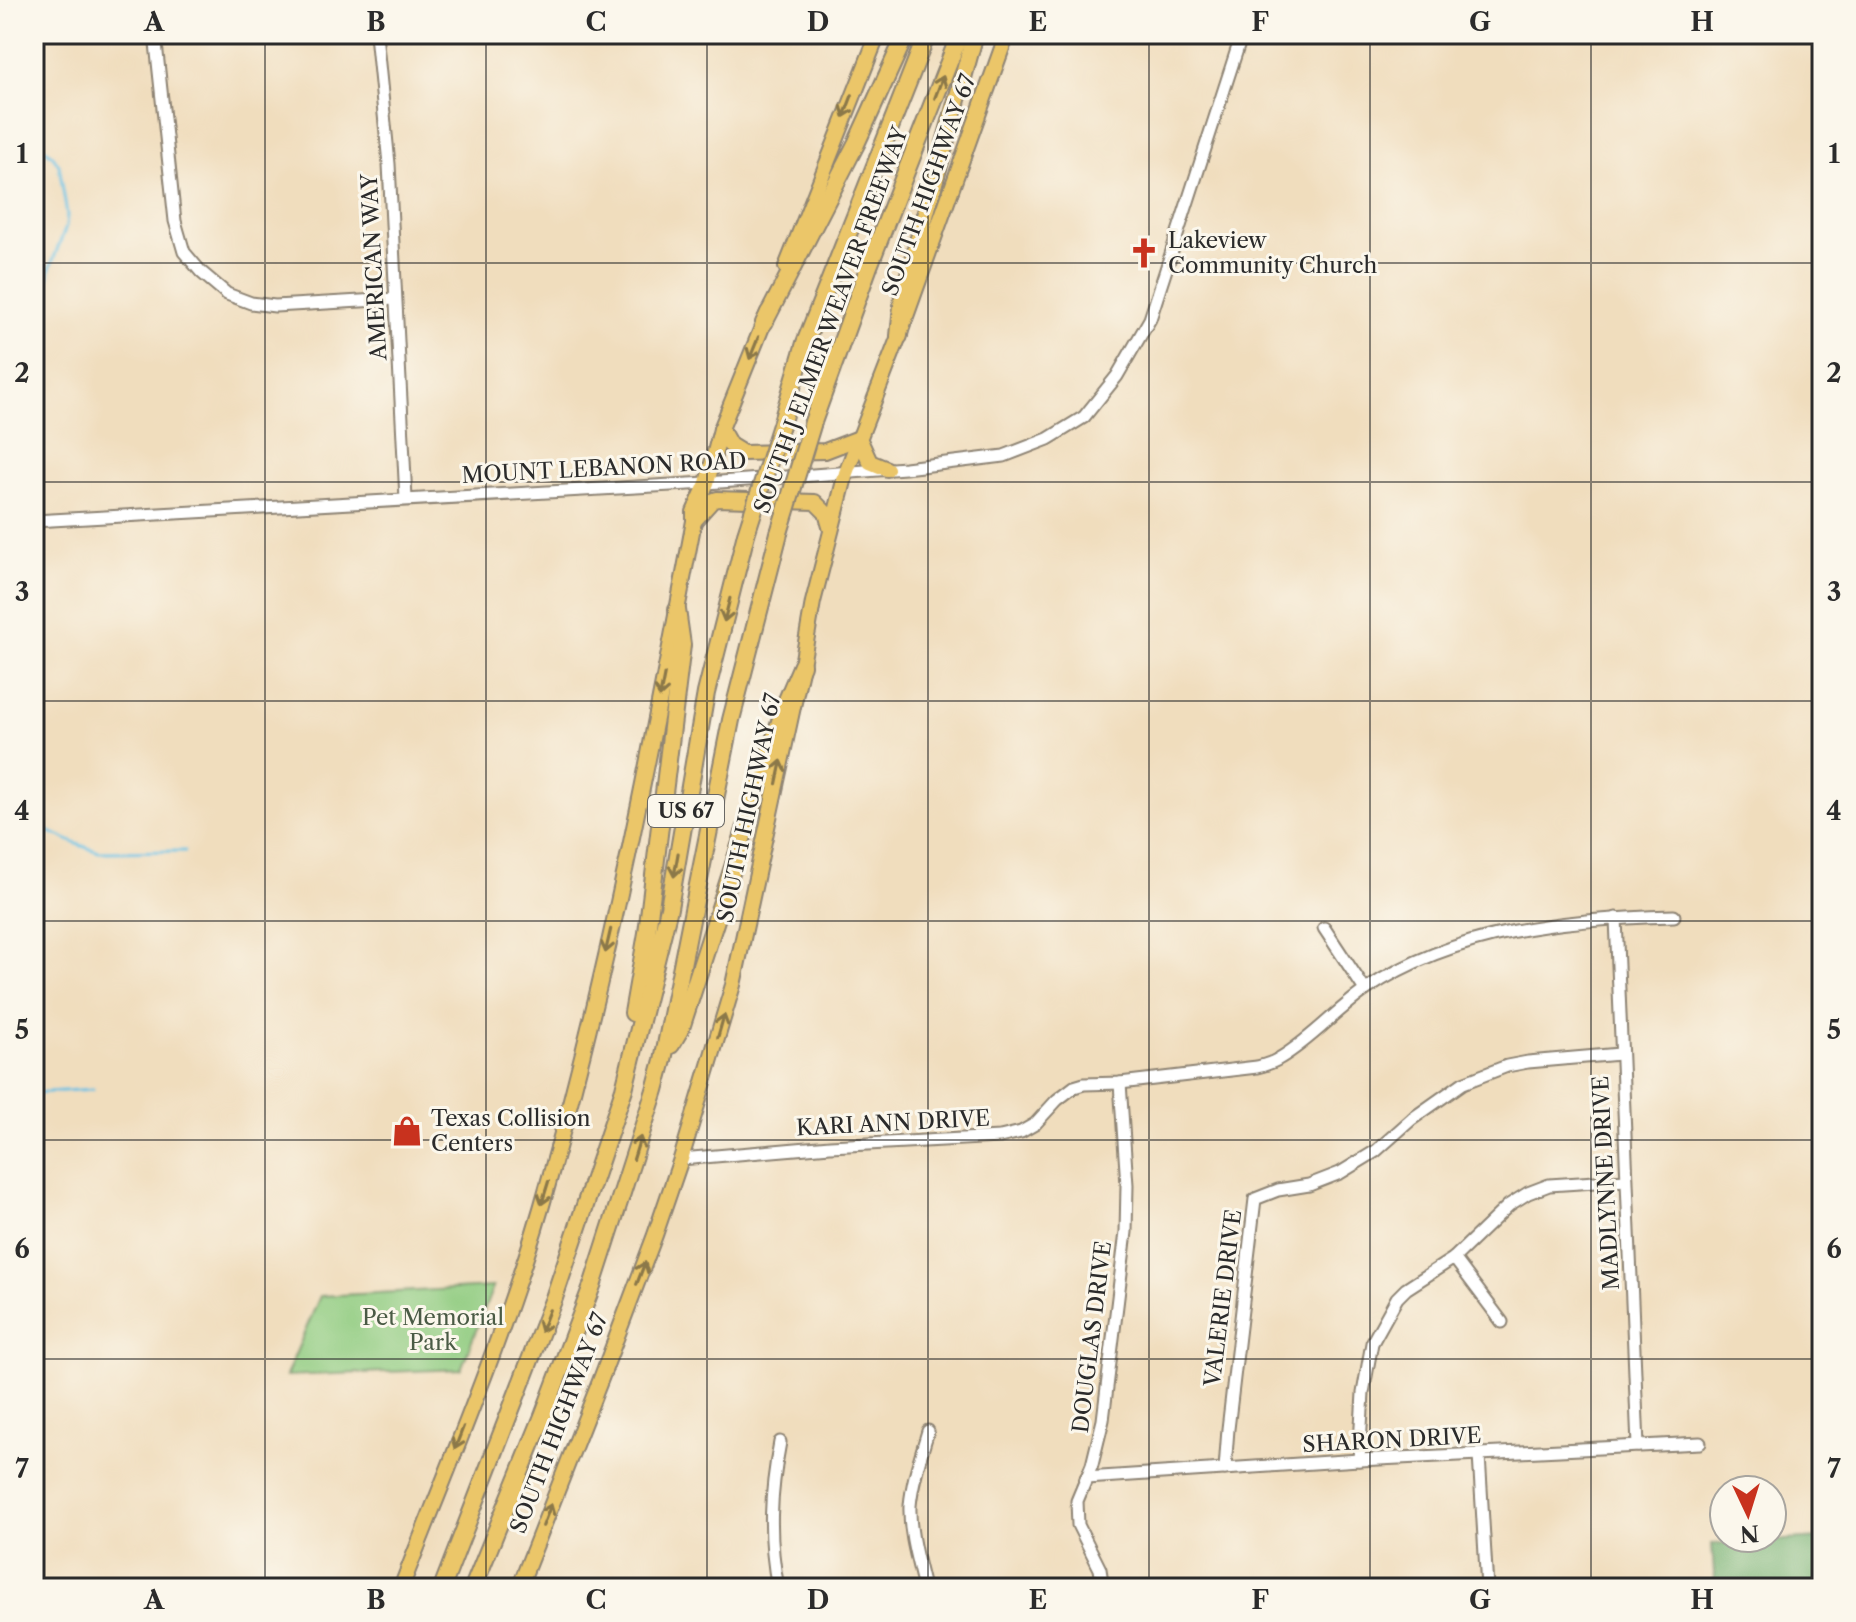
<svg xmlns="http://www.w3.org/2000/svg" width="1856" height="1622" viewBox="0 0 1856 1622" font-family="'Libre Caslon Text',serif">
	<style>
		.green { fill: #91cc81; stroke: #5e7c56; stroke-width: 2 }
		.forest { fill: #74b06f; stroke: #506e4d; stroke-width: 2 }
		.lines { fill: none; stroke-linecap: round; stroke-linejoin: round }
		.stream { stroke: #66c1e4; stroke-width: 3 }
		.minor-casing { stroke: #8e8474; stroke-width: 15 }
		.major-casing { stroke: #8e8474; stroke-width: 18 }
		.highway-casing { stroke: #8e8474; stroke-width: 20 }
		.minor { stroke: #fff; stroke-width: 11 }
		.major { stroke: #ebc669; stroke-width: 14 }
		.highway { stroke: #ebc669; stroke-width: 16 }
		.highway-bridge-casing { stroke: #8e8474; stroke-width: 20; stroke-linecap: butt }
		.highway-bridge { stroke: #ebc669; stroke-width: 16 }
		.oneway { stroke: #8b784a }
		.grid { fill: none; stroke: #2b2b2b; stroke-width: 2; stroke-opacity: 0.55 }
		.labels { text-anchor: middle; dominant-baseline: central; stroke-width: 6; stroke-linejoin: round; paint-order: stroke }
		.shield { fill: #fbf7ec; stroke: #696865; stroke-width: 2 }
		.shield-label { font-size: 20px; font-weight: bold; fill: #2b2b2b }
		.street-label { font-size: 22px; fill: #2b2b2b; stroke: #fbf7ec }
		.poi-label { font-size: 22px; fill: #2b2b2b; stroke: #fbf7ec; text-anchor: start }
		.park-label { font-size: 22px; fill: #4a5b45; stroke: #fbf7ec }
		.neatline { fill: none; stroke: #2b2b2b; stroke-width: 3 }
		.grid-label { font-size: 26px; text-anchor: middle; font-weight: bold; fill: #2b2b2b }
	</style>
	<rect width="100%" height="100%" fill="#fbf7ec"/>
	<filter id="ink" filterUnits="userSpaceOnUse"><feTurbulence type="fractalNoise" baseFrequency=".0125" numOctaves="2"/><feDisplacementMap in="SourceGraphic" scale="16" xChannelSelector="R" yChannelSelector="G"/><feConvolveMatrix kernelMatrix="1 2 1 2 8 2 1 2 1" color-interpolation-filters="sRGB"/></filter>
	<filter id="wash" filterUnits="userSpaceOnUse"><feTurbulence type="fractalNoise" baseFrequency=".006" numOctaves="4" result="noise"/><feDisplacementMap in="SourceGraphic" scale="32" xChannelSelector="R" yChannelSelector="G"/><feGaussianBlur stdDeviation="1.8" result="paint"/><feColorMatrix in="noise" values="0 0 0 0 0 0 0 0 0 0 0 0 0 0 0 0 0 1.4 0 .05"/><feComposite in="paint" operator="in"/></filter>
	<g filter="url(#wash)">
		<rect width="100%" height="100%" fill="#f0ddbd"/>
		<!-- green -->
		<polygon class="green" points="493,1287 461,1369 286,1376 320,1296"/>
		<!-- forest -->
		<polygon class="forest" points="1822,1538 1822,1588 1715,1588 1712,1544"/>
		<g class="lines">
			<!-- stream -->
			<g class="stream">
				<polyline points="34,146 40,145 53,156 59,165 67,215 66,227 50,268 46,292 34,298"/>
				<polyline points="34,825 77,844 99,852 185,851"/>
				<polyline points="34,1093 93,1089"/>
			</g>
		</g>
	</g>
	<g filter="url(#ink)">
		<g class="lines">
			<!-- minor casing -->
			<g class="minor-casing">
				<g id="minor">
					<polyline points="155,34 175,221 184,252 201,272 227,294 251,303 275,306 395,299"/>
					<polyline points="376,34 389,164 406,499"/>
					<polyline points="34,521 707,483 905,468 1004,456 1048,439 1084,417 1117,376 1150,319 1242,34"/>
					<polyline points="1616,918 1638,1446"/>
					<polyline points="1324,928 1365,990"/>
					<path d="M681,1159L830,1146L1000,1137L1021,1132L1035,1124L1057,1100L1074,1087L1084,1084L1120,1083L1257,1067C1265,1065 1273,1063 1280,1058C1312,1039 1336,1010 1367,989C1456,929 1569,919 1674,916"/>
					<polyline points="1454,1258 1502,1322"/>
					<polyline points="1479,1455 1487,1588"/>
					<polyline points="1359,1460 1363,1393 1372,1343 1397,1298 1406,1289 1454,1258 1509,1205 1528,1193 1549,1185 1626,1180"/>
					<polyline points="1225,1469 1228,1429 1255,1199 1278,1190 1309,1185 1340,1173 1376,1151 1412,1119 1463,1083 1507,1066 1528,1062 1620,1054"/>
					<polyline points="1086,1478 1359,1460 1700,1443"/>
					<path d="M778,1588C768,1536 770,1494 780,1442"/>
					<path d="M924,1588C918,1562 909,1533 910,1506C912,1481 921,1455 928,1431"/>
					<polyline points="1103,1588 1100,1569 1078,1525 1077,1501 1092,1465 1103,1420 1126,1232 1127,1185 1120,1083"/>
					<polyline points="1637,1588 1701,1585"/>
				</g>
			</g>
			<!-- major casing -->
			<g class="major-casing">
				<g id="major">
					<polyline points="786,267 878,34"/>
					<polyline points="721,429 730,445 743,453 825,451 859,438 870,462 887,469"/>
					<polyline points="695,520 712,501 717,499 815,502 826,513 831,530"/>
					<path d="M401,1588C453,1455 510,1322 548,1184C610,966 652,743 694,521V512L707,483L721,429L768,312"/>
					<polyline points="519,1588 602,1376 655,1235 681,1159 733,985 802,665 813,602 846,473 899,336 1007,34"/>
				</g>
			</g>
			<!-- highway casing -->
			<g class="highway-casing">
				<g id="highway">
					<polyline points="764,323 856,144 906,34"/>
					<polyline points="899,336 903,296 975,34"/>
					<polyline points="813,422 869,266 960,34"/>
					<polyline points="781,425 805,343 927,34"/>
					<polyline points="633,1013 647,933 682,645 677,610"/>
					<polyline points="671,1045 681,1028 787,700 802,665"/>
					<polyline points="442,1588 554,1298 624,1089 669,908 706,693 746,534"/>
					<polyline points="473,1588 543,1416 593,1283 655,1090 663,1060 731,720 779,533"/>
				</g>
			</g>
			<!-- minor -->
			<use href="#minor" class="minor"/>
			<!-- major -->
			<use href="#major" class="major"/>
			<!-- highway -->
			<use href="#highway" class="highway"/>
			<!-- highway-bridge casing -->
			<g class="highway-bridge-casing">
				<g id="highway-bridge">
					<polyline points="779,533 813,422"/>
					<polyline points="746,534 781,425"/>
				</g>
			</g>
			<!-- highway-bridge -->
			<use href="#highway-bridge" class="highway-bridge"/>
		</g>
		<!-- one-way arrows -->
		<defs><path id="oneway-shaft" d="M-6 0H5M1.5-3L5.5 0L1.5 3" fill="none" stroke-width="1.6" stroke-linecap="round" stroke-linejoin="round" transform="scale(2)"/></defs>
		<g class="oneway">
			<use href="#oneway-shaft" transform="translate(939 87) rotate(-69)"/>
			<use href="#oneway-shaft" transform="translate(848 106) rotate(111)"/>
			<use href="#oneway-shaft" transform="translate(754 348) rotate(112)"/>
			<use href="#oneway-shaft" transform="translate(727 610) rotate(104)"/>
			<use href="#oneway-shaft" transform="translate(662 686) rotate(101)"/>
			<use href="#oneway-shaft" transform="translate(779 772) rotate(-78)"/>
			<use href="#oneway-shaft" transform="translate(676 865) rotate(100)"/>
			<use href="#oneway-shaft" transform="translate(608 941) rotate(103)"/>
			<use href="#oneway-shaft" transform="translate(721 1026) rotate(-74)"/>
			<use href="#oneway-shaft" transform="translate(637 1148) rotate(-73)"/>
			<use href="#oneway-shaft" transform="translate(545 1193) rotate(107)"/>
			<use href="#oneway-shaft" transform="translate(641 1273) rotate(-69)"/>
			<use href="#oneway-shaft" transform="translate(545 1321) rotate(111)"/>
			<use href="#oneway-shaft" transform="translate(459 1438) rotate(111)"/>
			<use href="#oneway-shaft" transform="translate(547 1515) rotate(-69)"/>
		</g>
	</g>
	<!-- grid -->
	<path class="grid" d="M265,34V1588M486,34V1588M707,34V1588M928,34V1588M1149,34V1588M1370,34V1588M1591,34V1588M34,263H1822M34,482H1822M34,701H1822M34,921H1822M34,1140H1822M34,1359H1822"/>
	<!-- icons -->
	<defs>
		<g id="church-bare" transform="scale(2.4)"><path d="M-1.2-6h2.4v3.5h3.3v2.4h-3.3V6h-2.4V-.1h-3.3v-2.4h3.3Z" fill="#c8321e" stroke="#fbf7ec" stroke-width="2.5" paint-order="stroke"/></g>
		<g id="shop-bare" transform="scale(2.4)"><path d="M-5-2.5h2.3a2.7 3.5 0 0 1 5.4 0H5L5.5 6h-11ZM-1.5-2.5h3a1.5 2.3 0 0 0-3 0Z" fill="#c8321e" stroke="#fbf7ec" stroke-width="2.5" paint-order="stroke"/></g>
	</defs>
	<g fill-rule="evenodd">
		<use href="#church-bare" x="1144" y="253"/>
		<use href="#shop-bare" x="407" y="1131"/>
	</g>
	<g class="labels">
		<!-- shield labels -->
		<rect class="shield" x="648" y="795" width="76" height="32" rx="6"/>
		<g class="shield-label">
			<text x="686" y="811">US 67</text>
		</g>
		<!-- street labels -->
		<g class="street-label">
			<text transform="translate(929 185) rotate(-70)">SOUTH HIGHWAY 67</text>
			<text transform="translate(374 267) rotate(-93)">AMERICAN WAY</text>
			<text transform="translate(831 320) rotate(-70)">SOUTH J ELMER WEAVER FREEWAY</text>
			<text transform="translate(604 468) rotate(-3)">MOUNT LEBANON ROAD</text>
			<text transform="translate(749 808) rotate(-78)">SOUTH HIGHWAY 67</text>
			<text transform="translate(893 1123) rotate(-3)">KARI ANN DRIVE</text>
			<text transform="translate(1606 1183) rotate(-93)">MADLYNNE DRIVE</text>
			<text transform="translate(1223 1298) rotate(-83)">VALERIE DRIVE</text>
			<text transform="translate(1092 1337) rotate(-83)">DOUGLAS DRIVE</text>
			<text transform="translate(559 1423) rotate(-69)">SOUTH HIGHWAY 67</text>
			<text transform="translate(1392 1440) rotate(-3)">SHARON DRIVE</text>
		</g>
		<!-- poi labels -->
		<g class="poi-label">
			<text x="1168" y="240">Lakeview<tspan x="1168" dy="25">Community Church</tspan></text>
			<text x="431" y="1118">Texas Collision<tspan x="431" dy="25">Centers</tspan></text>
		</g>
		<!-- park labels -->
		<g class="park-label">
			<text x="433" y="1317">Pet Memorial<tspan x="433" dy="25">Park</tspan></text>
		</g>
	</g>
	<!-- margin -->
	<rect width="1856" height="1622" fill="none" stroke="#fbf7ec" stroke-width="88"/>
	<!-- north arrow -->
	<g transform="translate(1748 1514) rotate(176)"><circle r="38" fill="#fbf7ec" stroke="#a8a59f" stroke-width="2"/>
	<path d="M0-6L14 30L0 20L-14 30Z" fill="#c8321e"/>
	<text y="-12" font-size="22" font-weight="bold" text-anchor="middle" fill="#2b2b2b">N</text>
	</g>
	<rect x="44" y="44" width="1768" height="1534" class="neatline"/>
	<g class="grid-label">
		<text x="154" y="31">A</text>
		<text x="376" y="31">B</text>
		<text x="596" y="31">C</text>
		<text x="818" y="31">D</text>
		<text x="1038" y="31">E</text>
		<text x="1260" y="31">F</text>
		<text x="1480" y="31">G</text>
		<text x="1702" y="31">H</text>
		<text x="22" y="163">1</text>
		<text x="1834" y="163">1</text>
		<text x="22" y="382">2</text>
		<text x="1834" y="382">2</text>
		<text x="22" y="601">3</text>
		<text x="1834" y="601">3</text>
		<text x="22" y="820">4</text>
		<text x="1834" y="820">4</text>
		<text x="22" y="1039">5</text>
		<text x="1834" y="1039">5</text>
		<text x="22" y="1258">6</text>
		<text x="1834" y="1258">6</text>
		<text x="22" y="1478">7</text>
		<text x="1834" y="1478">7</text>
		<text x="154" y="1609">A</text>
		<text x="376" y="1609">B</text>
		<text x="596" y="1609">C</text>
		<text x="818" y="1609">D</text>
		<text x="1038" y="1609">E</text>
		<text x="1260" y="1609">F</text>
		<text x="1480" y="1609">G</text>
		<text x="1702" y="1609">H</text>
	</g>
</svg>
